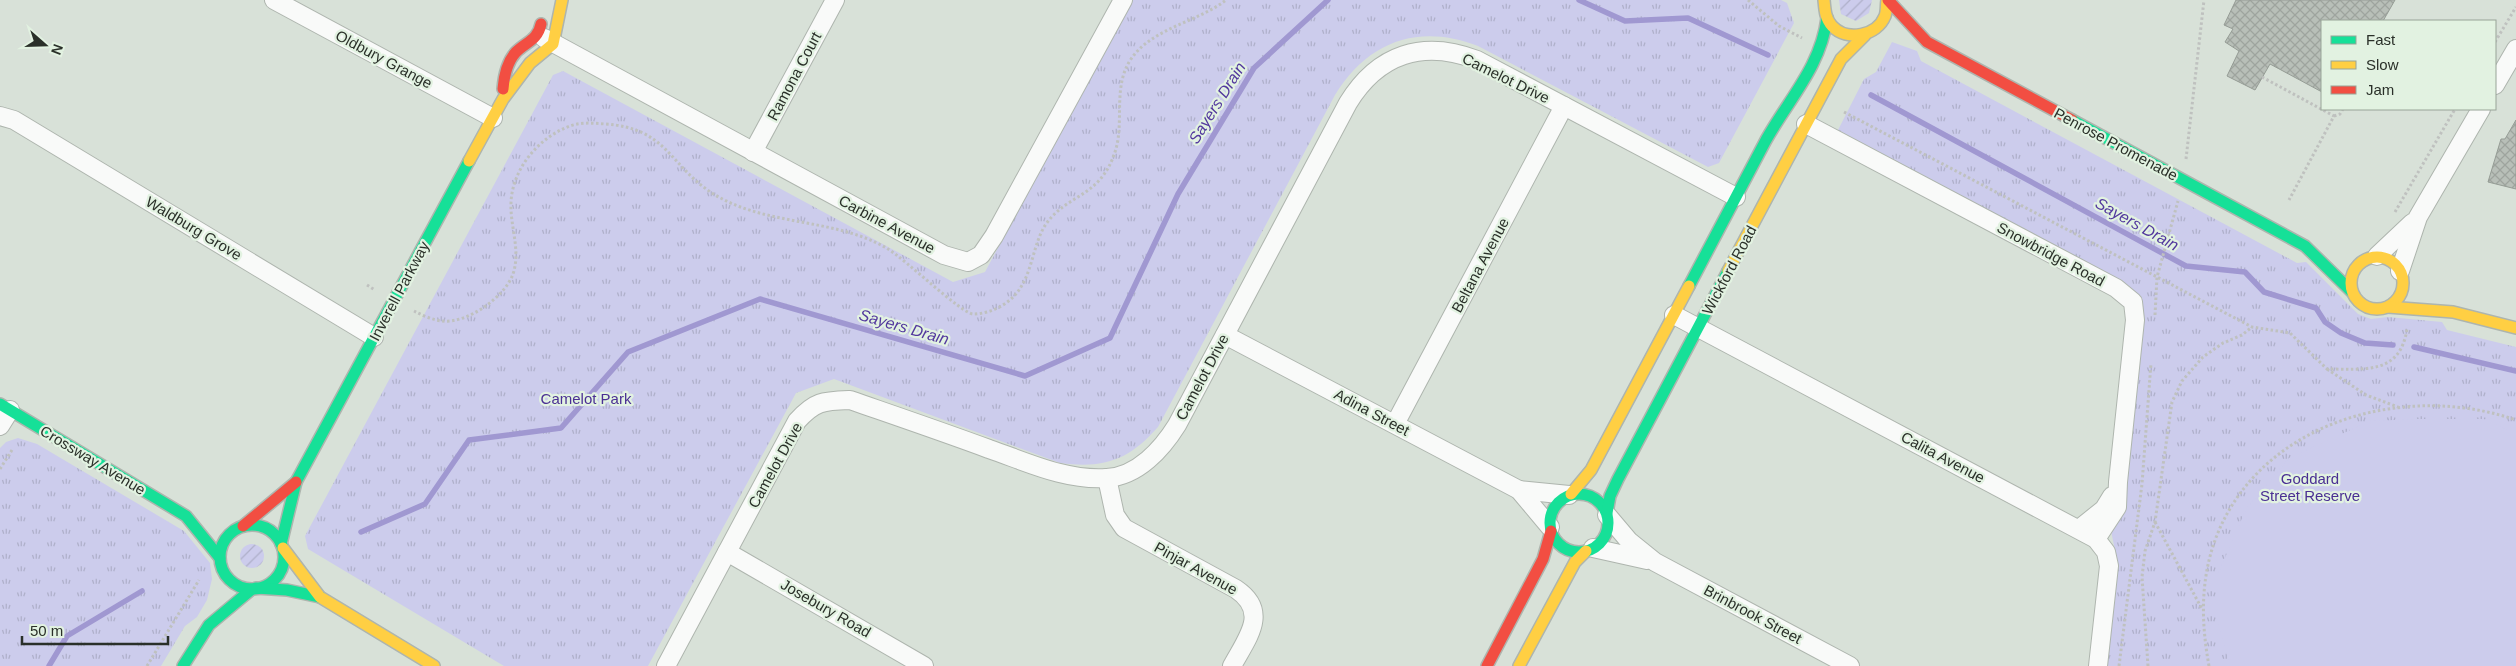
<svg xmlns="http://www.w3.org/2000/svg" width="2516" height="666" viewBox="0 0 2516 666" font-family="Helvetica,sans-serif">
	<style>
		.park { fill: url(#park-tufts) }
		.garden { fill: url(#garden-furrows) }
		.pitch { fill: #ccccec }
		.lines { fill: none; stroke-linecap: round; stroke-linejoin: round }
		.stream { stroke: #a098d1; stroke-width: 5.5 }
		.building { fill: url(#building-cross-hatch); stroke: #959c95 }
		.street-casing { stroke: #aeb5ae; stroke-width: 20 }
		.fast-casing { stroke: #aeb5ae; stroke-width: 14 }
		.slow-casing { stroke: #aeb5ae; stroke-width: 14 }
		.jam-casing { stroke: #aeb5ae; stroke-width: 14 }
		.path { stroke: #bfc1bf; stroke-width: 3; stroke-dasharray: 2.5 2.5; stroke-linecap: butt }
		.street { stroke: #f9faf9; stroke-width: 18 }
		.fast { stroke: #16e098; stroke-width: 11 }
		.slow { stroke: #ffcf43; stroke-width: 11 }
		.jam { stroke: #f24e42; stroke-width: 11 }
		.labels { text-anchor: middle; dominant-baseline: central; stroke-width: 4.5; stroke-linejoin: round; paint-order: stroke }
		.street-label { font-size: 15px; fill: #2a3029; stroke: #e2f2e1 }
		.park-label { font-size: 15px; fill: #4a2f93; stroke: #e2f2e1 }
		.water-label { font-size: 16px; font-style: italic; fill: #53399e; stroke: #e2f2e1 }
	</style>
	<defs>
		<pattern id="park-tufts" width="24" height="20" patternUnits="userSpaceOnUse" patternTransform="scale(1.25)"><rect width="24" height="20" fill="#ccccec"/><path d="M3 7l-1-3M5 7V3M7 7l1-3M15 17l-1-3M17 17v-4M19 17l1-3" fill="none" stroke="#afb0ca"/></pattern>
		<pattern id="garden-furrows" width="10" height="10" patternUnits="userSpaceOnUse" patternTransform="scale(1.25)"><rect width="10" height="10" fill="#ccccec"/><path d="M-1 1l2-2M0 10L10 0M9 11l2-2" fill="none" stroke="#afb0ca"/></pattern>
		<pattern id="building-cross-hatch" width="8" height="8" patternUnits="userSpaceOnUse" patternTransform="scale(1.25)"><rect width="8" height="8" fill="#b8bfb8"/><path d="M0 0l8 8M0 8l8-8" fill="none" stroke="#9ea49e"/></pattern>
	</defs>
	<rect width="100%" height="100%" fill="#d8e1d8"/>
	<!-- park -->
	<g class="park">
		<path d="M1131,0H1781L1787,3L1794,23L1719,163L1708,167L1478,46C1419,23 1368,41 1335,95L1158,427C1129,460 1104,469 1060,463L834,379L796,393L648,666H504L308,549L305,536L553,75L563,71L953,282L985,272Z"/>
		<polygon points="1892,42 1917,51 1921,61 2297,263 2306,262 2358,314 2371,319 2388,317 2442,322 2447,330 2516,347 2516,666 2107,666 2117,560 2111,531 2124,502 2144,315 2142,301 2129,286 1838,130 1864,79 1876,72"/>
		<polygon points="18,438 37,444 184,531 210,563 212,579 207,600 197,617 185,626 161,666 0,666 0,448 6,442"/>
	</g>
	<!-- garden -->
	<g class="garden">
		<polygon points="1839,0 1872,0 1869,13 1856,21 1841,14"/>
		<circle cx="252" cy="556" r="12"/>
	</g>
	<!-- pitch -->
	<polygon class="pitch" points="2417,419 2484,419 2516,434 2516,666 2230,666 2218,624 2218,574 2246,509 2289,458 2370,421"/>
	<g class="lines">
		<!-- stream -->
		<g class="stream">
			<polyline points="1579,0 1625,21 1688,18 1768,55"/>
			<polyline points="1871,95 2186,266 2245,272 2264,292 2316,308 2325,322 2341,333 2365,343 2393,345"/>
			<polyline points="2414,347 2516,371"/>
			<polyline points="361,532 425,504 469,440 561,428 628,352 760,299 1025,376 1110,338 1178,194 1254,68 1328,0"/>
			<polyline points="49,666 67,636 142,591"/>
		</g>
	</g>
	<!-- building -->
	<g class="building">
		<polygon points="2236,0 2395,0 2383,21 2322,21 2322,92 2270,64 2255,90 2227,76 2239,51 2225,42 2233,29 2224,25"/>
		<polygon points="2516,120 2516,189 2488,182 2501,139 2505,139"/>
	</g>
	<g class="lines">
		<!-- street casing -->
		<g class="street-casing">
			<g id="street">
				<polyline points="274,0 493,118"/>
				<polyline points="544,38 944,255 968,262 981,255 994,236 1123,0"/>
				<polyline points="2495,85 2516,49"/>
				<polyline points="0,116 14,120 374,337"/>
				<polyline points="1806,124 2116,288 2133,302 2135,320 2118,482 2117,507 2096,539"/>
				<polyline points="753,152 835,0"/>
				<polyline points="2377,256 2412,223"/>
				<polyline points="2400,271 2418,217 2481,109"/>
				<polyline points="1674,315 2096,539 2106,552 2109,566 2098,666"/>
				<polyline points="1225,335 1519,490 1550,527"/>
				<polyline points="1395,424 1564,106"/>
				<polyline points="0,426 10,410"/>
				<path d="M1107,478L1115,515L1124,528L1236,589C1270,612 1247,638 1232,666"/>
				<polyline points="1519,490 1569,495"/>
				<polyline points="1607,515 1629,541 1655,562 1850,666"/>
				<polyline points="2079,529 2104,509 2112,496"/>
				<polyline points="1593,548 1647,560"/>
				<polyline points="727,552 924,666"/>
				<path d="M666,666L797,421C815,401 823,401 850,400C896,416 943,432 989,449C1027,462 1066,481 1107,478C1138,476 1162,449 1177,425L1348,103C1378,54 1423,39 1477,60L1736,197"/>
			</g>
		</g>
		<!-- fast casing -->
		<g class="fast-casing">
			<g id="fast">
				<polyline points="2072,120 2305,246 2351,291"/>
				<path d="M1689,286C1714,238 1740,189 1766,140C1789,99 1821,66 1827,18"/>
				<polyline points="0,404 186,516 220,558"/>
				<circle cx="1579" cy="523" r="29"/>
				<polyline points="1607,513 1610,496 1618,479 1728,271"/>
				<circle cx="252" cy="557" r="32"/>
				<polyline points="281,544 296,482 469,161"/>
				<polyline points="256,588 287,590 320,597"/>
				<polyline points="183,666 209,625 252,589"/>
			</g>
		</g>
		<!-- slow casing -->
		<g class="slow-casing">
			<g id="slow">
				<path d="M1824,0C1825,10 1825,18 1832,26C1847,42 1877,36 1885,16C1887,11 1886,5 1887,0"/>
				<polyline points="469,161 503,99 530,63 553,44 562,0"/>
				<circle cx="2377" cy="283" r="26"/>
				<polyline points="1728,271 1841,59 1865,35"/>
				<polyline points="2388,307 2453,312 2516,328"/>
				<polyline points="1571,494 1591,470 1689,286"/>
				<polyline points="283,548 320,597 434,666"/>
				<polyline points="1519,666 1575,562 1586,551"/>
			</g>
		</g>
		<!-- jam casing -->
		<g class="jam-casing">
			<g id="jam">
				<polyline points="1888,0 1927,42 2072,120"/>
				<path d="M503,89C504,76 507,62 516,52C526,42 538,40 541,24"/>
				<polyline points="243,526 296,482"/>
				<polyline points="1487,666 1543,559 1551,531"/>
			</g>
		</g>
		<!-- path -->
		<g class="path">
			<polyline points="1748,0 1779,26 1802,38"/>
			<polyline points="2495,42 2516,7"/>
			<polyline points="2262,77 2334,116 2289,200"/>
			<path d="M1844,112L2252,327L2290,333L2327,369C2365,369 2400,375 2407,329"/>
			<polyline points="2334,116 2340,114 2343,109"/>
			<polyline points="2186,159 2204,0"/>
			<polyline points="2395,212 2455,109"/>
			<polyline points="367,285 375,290"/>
			<path d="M414,311C422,315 432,320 442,321C467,324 505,297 513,274C521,250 510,227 511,203C512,169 539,137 570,126C581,122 593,123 605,124C667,128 669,165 712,193C765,227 835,217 888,249C906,260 961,313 973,314C989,314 1005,306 1015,295C1033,275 1032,245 1046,224C1068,193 1100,198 1115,152C1125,122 1112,87 1131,59C1152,28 1198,22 1226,0"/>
			<polyline points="2155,315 2157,277 2178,201"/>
			<polyline points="2327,369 2366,395 2398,407"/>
			<polyline points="0,469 12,450"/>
			<polyline points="2155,522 2202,609"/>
			<polyline points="147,666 199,580"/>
			<polyline points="2119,666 2142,484 2151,363"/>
			<polyline points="2148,666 2142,577 2145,551 2155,522 2172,402 2182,381 2203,357 2223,343 2242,335 2252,327"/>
			<path d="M2209,666C2201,622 2200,578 2217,535C2263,420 2407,382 2516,420"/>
		</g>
		<!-- street -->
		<use href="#street" class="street"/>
		<!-- fast -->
		<use href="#fast" class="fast"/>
		<!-- slow -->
		<use href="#slow" class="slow"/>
		<!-- jam -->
		<use href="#jam" class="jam"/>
	</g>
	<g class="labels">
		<!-- street labels -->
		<g class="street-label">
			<text transform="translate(384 59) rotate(28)">Oldbury Grange</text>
			<text transform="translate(794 76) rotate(-62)">Ramona Court</text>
			<text transform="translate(1506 78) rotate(26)">Camelot Drive</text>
			<text transform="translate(2116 144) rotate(28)">Penrose Promenade</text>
			<text transform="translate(887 224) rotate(28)">Carbine Avenue</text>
			<text transform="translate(194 228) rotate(31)">Waldburg Grove</text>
			<text transform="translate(2051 254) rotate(28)">Snowbridge Road</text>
			<text transform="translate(1480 265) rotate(-62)">Beltana Avenue</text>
			<text transform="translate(1729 270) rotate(-62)">Wickford Road</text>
			<text transform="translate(399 291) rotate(-62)">Inverell Parkway</text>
			<text transform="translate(1202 377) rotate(-62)">Camelot Drive</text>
			<text transform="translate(1372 412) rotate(28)">Adina Street</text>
			<text transform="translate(1943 457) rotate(28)">Calita Avenue</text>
			<text transform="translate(93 460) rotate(31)">Crossway Avenue</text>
			<text transform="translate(775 465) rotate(-61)">Camelot Drive</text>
			<text transform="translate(1196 568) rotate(29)">Pinjar Avenue</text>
			<text transform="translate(826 608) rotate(30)">Josebury Road</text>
			<text transform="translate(1753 614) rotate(28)">Brinbrook Street</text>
		</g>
		<!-- park labels -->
		<g class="park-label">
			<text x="586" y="398">Camelot Park</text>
			<text x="2310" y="478">Goddard<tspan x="2310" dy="17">Street Reserve</tspan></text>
		</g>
		<!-- water labels -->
		<g class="water-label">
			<text transform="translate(1217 103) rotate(-58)">Sayers Drain</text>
			<text transform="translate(2137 224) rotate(29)">Sayers Drain</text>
			<text transform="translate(904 327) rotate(16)">Sayers Drain</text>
		</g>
	</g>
	<!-- legend -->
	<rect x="2321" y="20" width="175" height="90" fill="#e2f2e1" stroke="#98a497"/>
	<rect x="2331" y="36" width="25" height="8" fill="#16e098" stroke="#98a497"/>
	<text x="2366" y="45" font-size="15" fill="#2a3029">Fast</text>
	<rect x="2331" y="61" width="25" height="8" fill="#ffcf43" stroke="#98a497"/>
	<text x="2366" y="70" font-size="15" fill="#2a3029">Slow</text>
	<rect x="2331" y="86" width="25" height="8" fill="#f24e42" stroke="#98a497"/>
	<text x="2366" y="95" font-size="15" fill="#2a3029">Jam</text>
	<!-- north arrow -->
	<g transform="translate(45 45) rotate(110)" stroke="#e2f2e1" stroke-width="4" paint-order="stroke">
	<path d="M0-4L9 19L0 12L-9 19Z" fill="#2a3029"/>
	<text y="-8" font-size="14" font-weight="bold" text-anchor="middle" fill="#2a3029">N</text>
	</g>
	<!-- scale -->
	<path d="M22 636v8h146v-8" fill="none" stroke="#2a3029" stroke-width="2.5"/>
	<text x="30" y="636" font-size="15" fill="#2a3029" stroke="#e2f2e1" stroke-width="4" paint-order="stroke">50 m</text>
</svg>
